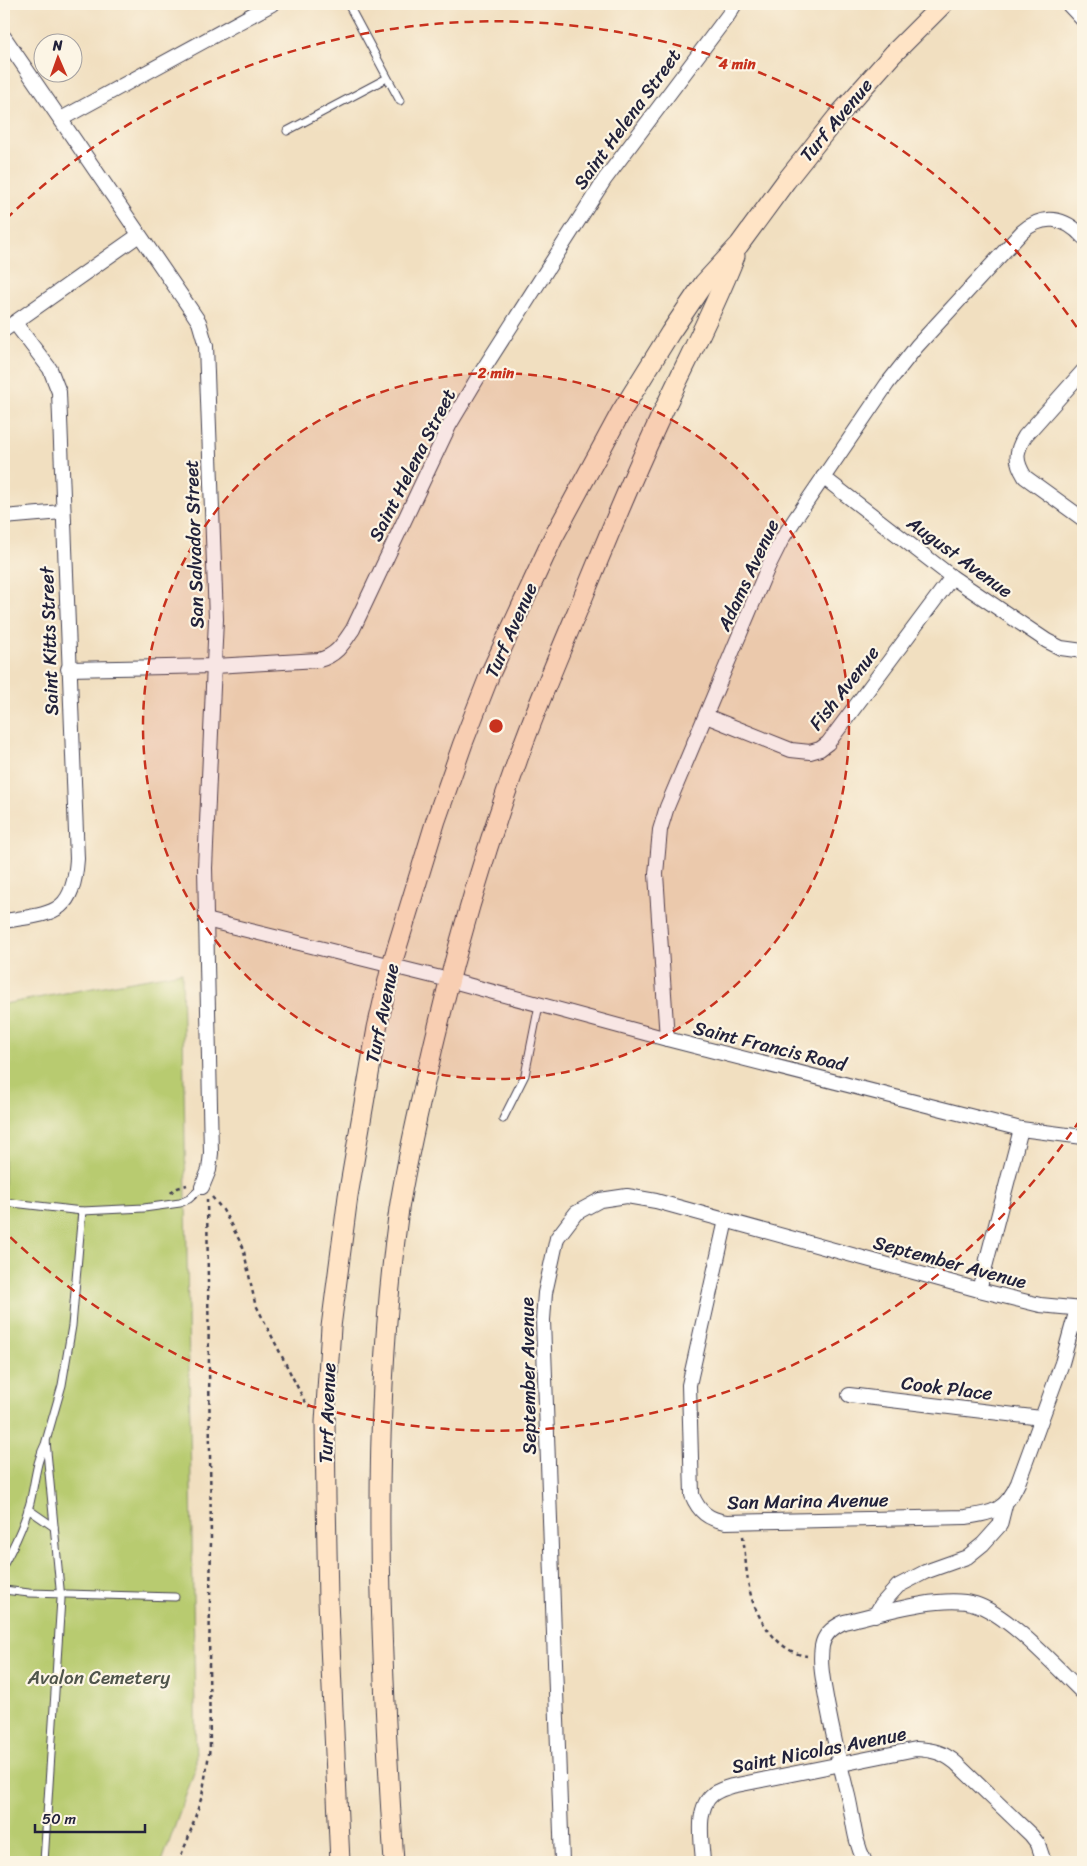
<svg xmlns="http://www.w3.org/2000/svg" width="1087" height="1866" viewBox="0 0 1087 1866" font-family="Sriracha,sans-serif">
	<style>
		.green { fill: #b8cb6f; stroke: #6d7655 }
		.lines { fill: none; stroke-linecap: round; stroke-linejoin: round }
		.service-casing { stroke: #413e4f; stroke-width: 9 }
		.minor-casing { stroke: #413e4f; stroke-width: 16 }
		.secondary-casing { stroke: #413e4f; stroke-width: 21 }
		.path { stroke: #413e4f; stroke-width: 2.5; stroke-dasharray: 4 4; stroke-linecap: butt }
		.service { stroke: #fff; stroke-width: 7 }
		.minor { stroke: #fff; stroke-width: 14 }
		.secondary { stroke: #ffe4c6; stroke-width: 19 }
		.ring { fill: none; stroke: #c8321e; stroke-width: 2.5; stroke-dasharray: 9 6 }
		.labels { text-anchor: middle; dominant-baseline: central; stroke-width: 4.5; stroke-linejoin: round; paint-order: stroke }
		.street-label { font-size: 19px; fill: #22223b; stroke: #fcf5e5 }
		.park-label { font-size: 19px; fill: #4f554b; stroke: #fcf5e5 }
		.centre { fill: #c8321e; stroke: #fcf5e5; stroke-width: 2.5 }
		.ring-label { font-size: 15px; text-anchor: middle; font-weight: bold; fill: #c8321e; stroke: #fcf5e5; stroke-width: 4.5; stroke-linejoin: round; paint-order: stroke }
	</style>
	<rect width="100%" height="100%" fill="#fcf5e5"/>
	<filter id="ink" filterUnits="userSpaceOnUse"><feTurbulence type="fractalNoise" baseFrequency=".02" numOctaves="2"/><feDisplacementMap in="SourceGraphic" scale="10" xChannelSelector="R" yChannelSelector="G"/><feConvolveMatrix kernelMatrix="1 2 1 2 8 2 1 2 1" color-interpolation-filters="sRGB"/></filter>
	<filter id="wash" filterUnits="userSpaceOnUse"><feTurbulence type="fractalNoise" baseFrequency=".0096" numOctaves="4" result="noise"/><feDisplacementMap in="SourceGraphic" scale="20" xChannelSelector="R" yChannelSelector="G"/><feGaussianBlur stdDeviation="1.12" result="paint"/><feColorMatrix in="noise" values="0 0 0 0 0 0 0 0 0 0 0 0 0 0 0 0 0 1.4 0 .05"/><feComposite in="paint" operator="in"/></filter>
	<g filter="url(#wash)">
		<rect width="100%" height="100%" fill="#f1dfc0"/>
		<!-- green -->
		<polygon class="green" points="182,972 196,1767 162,1862 4,1862 4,1004"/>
	</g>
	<g filter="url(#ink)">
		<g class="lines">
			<!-- service casing -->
			<g class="service-casing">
				<g id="service">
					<polyline points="348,4 400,101"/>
					<polyline points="287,131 387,78"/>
					<polyline points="503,1119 525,1075 539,1005"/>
					<polyline points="4,1202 82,1211 144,1208 180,1203 189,1199 202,1187"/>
					<polyline points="28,1509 54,1527"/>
					<path d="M4,1564C15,1544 24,1525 30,1503C35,1482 36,1461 46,1442"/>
					<polyline points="4,1590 29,1593 175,1597"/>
					<polyline points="44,1862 61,1599 46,1441 62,1385 72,1326 82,1211"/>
				</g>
			</g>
			<!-- minor casing -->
			<g class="minor-casing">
				<g id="minor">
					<polyline points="1068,4 1083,20"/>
					<polyline points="4,37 189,307 199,322 206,346 216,619 205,868 211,1153 209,1170 202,1187"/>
					<polyline points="61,119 272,4"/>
					<polyline points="4,330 139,235"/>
					<path d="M1083,371L1025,436C1015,452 1015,461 1025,477L1083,519"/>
					<polyline points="823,477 952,577 1047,641 1061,648 1083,651"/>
					<polyline points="4,517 62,512"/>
					<path d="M68,669L215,666L319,660C337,655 343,644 353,629L449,426L477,379L605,179L729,14L735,4"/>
					<polyline points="706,716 791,750 810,752 820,749 828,743 952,577"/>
					<polyline points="206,920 449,980 667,1039 1021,1129 1083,1137"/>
					<path d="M4,921C52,913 73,916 77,859L59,392L50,369L15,323"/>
					<path d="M667,1039L656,874L660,830L667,807L768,567L782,539L795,519L887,384L917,346L1022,232C1043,213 1065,217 1083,237"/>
					<path d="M726,1220L689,1385L692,1495C699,1512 708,1519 726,1522L966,1517C994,1513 1006,1510 1018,1483L1062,1363L1077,1309"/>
					<polyline points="979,1290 1021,1129"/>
					<polyline points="849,1395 1041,1418"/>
					<polyline points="875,1615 881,1605 898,1586 925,1572 967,1557 983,1544 1000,1525 1005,1505"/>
					<polyline points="562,1862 543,1320 545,1293 557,1238 576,1213 600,1200 627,1196 656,1201 979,1290 1040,1305 1083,1309"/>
					<path d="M703,1862C702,1842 695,1808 713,1794C719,1790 725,1788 732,1786L916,1749C932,1750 943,1752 956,1763L1031,1835L1038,1844L1044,1862"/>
					<path d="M865,1862C853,1838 854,1821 848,1796C840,1765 833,1735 827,1703C824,1685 819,1665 822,1646C824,1634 833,1627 844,1622C878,1614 941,1594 975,1604C1008,1614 1057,1668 1083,1693"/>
				</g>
			</g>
			<!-- secondary casing -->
			<g class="secondary-casing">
				<g id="secondary">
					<polyline points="340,1862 328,1601 326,1498 325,1422 331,1327 348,1196 377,1028 391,967 436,820 463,743 490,674 553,538 621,412 670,333 704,283 739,245 786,181 837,117 893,54 943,4"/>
					<path d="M394,1862C380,1645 369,1426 399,1209C406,1165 416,1121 426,1078C450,969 481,861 519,756C538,703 560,652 582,600C604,546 626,492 651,438C678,377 711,318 735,256"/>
				</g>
			</g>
			<!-- path -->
			<g class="path">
				<polyline points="171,1193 174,1189 187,1185"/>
				<polyline points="212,1197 223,1210 243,1247 255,1303 304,1400 310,1407"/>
				<path d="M743,1536C746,1558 746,1584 754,1605C763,1627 782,1653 807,1656"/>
				<polyline points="178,1862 188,1839 202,1796 210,1748 209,1664 211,1539 207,1198"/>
			</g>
			<!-- service -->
			<use href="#service" class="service"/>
			<!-- minor -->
			<use href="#minor" class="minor"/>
			<!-- secondary -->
			<use href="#secondary" class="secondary"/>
		</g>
	</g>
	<!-- distance rings -->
	<circle cx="496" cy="726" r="353" fill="#c8321e" fill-opacity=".12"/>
	<g class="ring">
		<circle cx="496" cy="726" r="353"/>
		<path d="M1080 1120A705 705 0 0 1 6 1233M6 219A705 705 0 0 1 1080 332"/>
	</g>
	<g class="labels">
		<!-- street labels -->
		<g class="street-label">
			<text transform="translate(627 119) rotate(-54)">Saint Helena Street</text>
			<text transform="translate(836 120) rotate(-50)">Turf Avenue</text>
			<text transform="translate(412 465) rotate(-63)">Saint Helena Street</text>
			<text transform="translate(194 544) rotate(-92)">San Salvador Street</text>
			<text transform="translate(960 557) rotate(36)">August Avenue</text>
			<text transform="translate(748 575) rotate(-65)">Adams Avenue</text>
			<text transform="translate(511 630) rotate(-66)">Turf Avenue</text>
			<text transform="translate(49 641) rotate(-92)">Saint Kitts Street</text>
			<text transform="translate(844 688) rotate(-52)">Fish Avenue</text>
			<text transform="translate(382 1013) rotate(-78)">Turf Avenue</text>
			<text transform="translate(770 1046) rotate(14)">Saint Francis Road</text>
			<text transform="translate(950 1262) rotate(15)">September Avenue</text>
			<text transform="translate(528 1376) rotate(-91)">September Avenue</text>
			<text transform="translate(947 1388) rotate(7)">Cook Place</text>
			<text transform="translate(327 1413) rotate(-88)">Turf Avenue</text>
			<text transform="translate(808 1501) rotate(-1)">San Marina Avenue</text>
			<text transform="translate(819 1750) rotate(-11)">Saint Nicolas Avenue</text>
		</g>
		<!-- park labels -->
		<g class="park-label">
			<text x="99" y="1677">Avalon Cemetery</text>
		</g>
	</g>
	<circle cx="496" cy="726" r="8" class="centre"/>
	<g class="ring-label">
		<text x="737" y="69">4 min</text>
		<text x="496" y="378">2 min</text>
	</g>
	<!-- margin -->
	<rect width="1087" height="1866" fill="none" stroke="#fcf5e5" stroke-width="20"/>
	<!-- north arrow -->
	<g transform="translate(58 58) rotate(358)"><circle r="24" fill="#fcf5e5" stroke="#a5a1a1"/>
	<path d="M0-4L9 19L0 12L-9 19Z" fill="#c8321e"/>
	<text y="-8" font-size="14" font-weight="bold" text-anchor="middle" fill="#22223b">N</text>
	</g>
	<!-- scale -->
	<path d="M35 1824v8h110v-8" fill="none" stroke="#22223b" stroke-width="2.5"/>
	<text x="42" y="1824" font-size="15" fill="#22223b" stroke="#fcf5e5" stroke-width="4" paint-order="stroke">50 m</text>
</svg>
